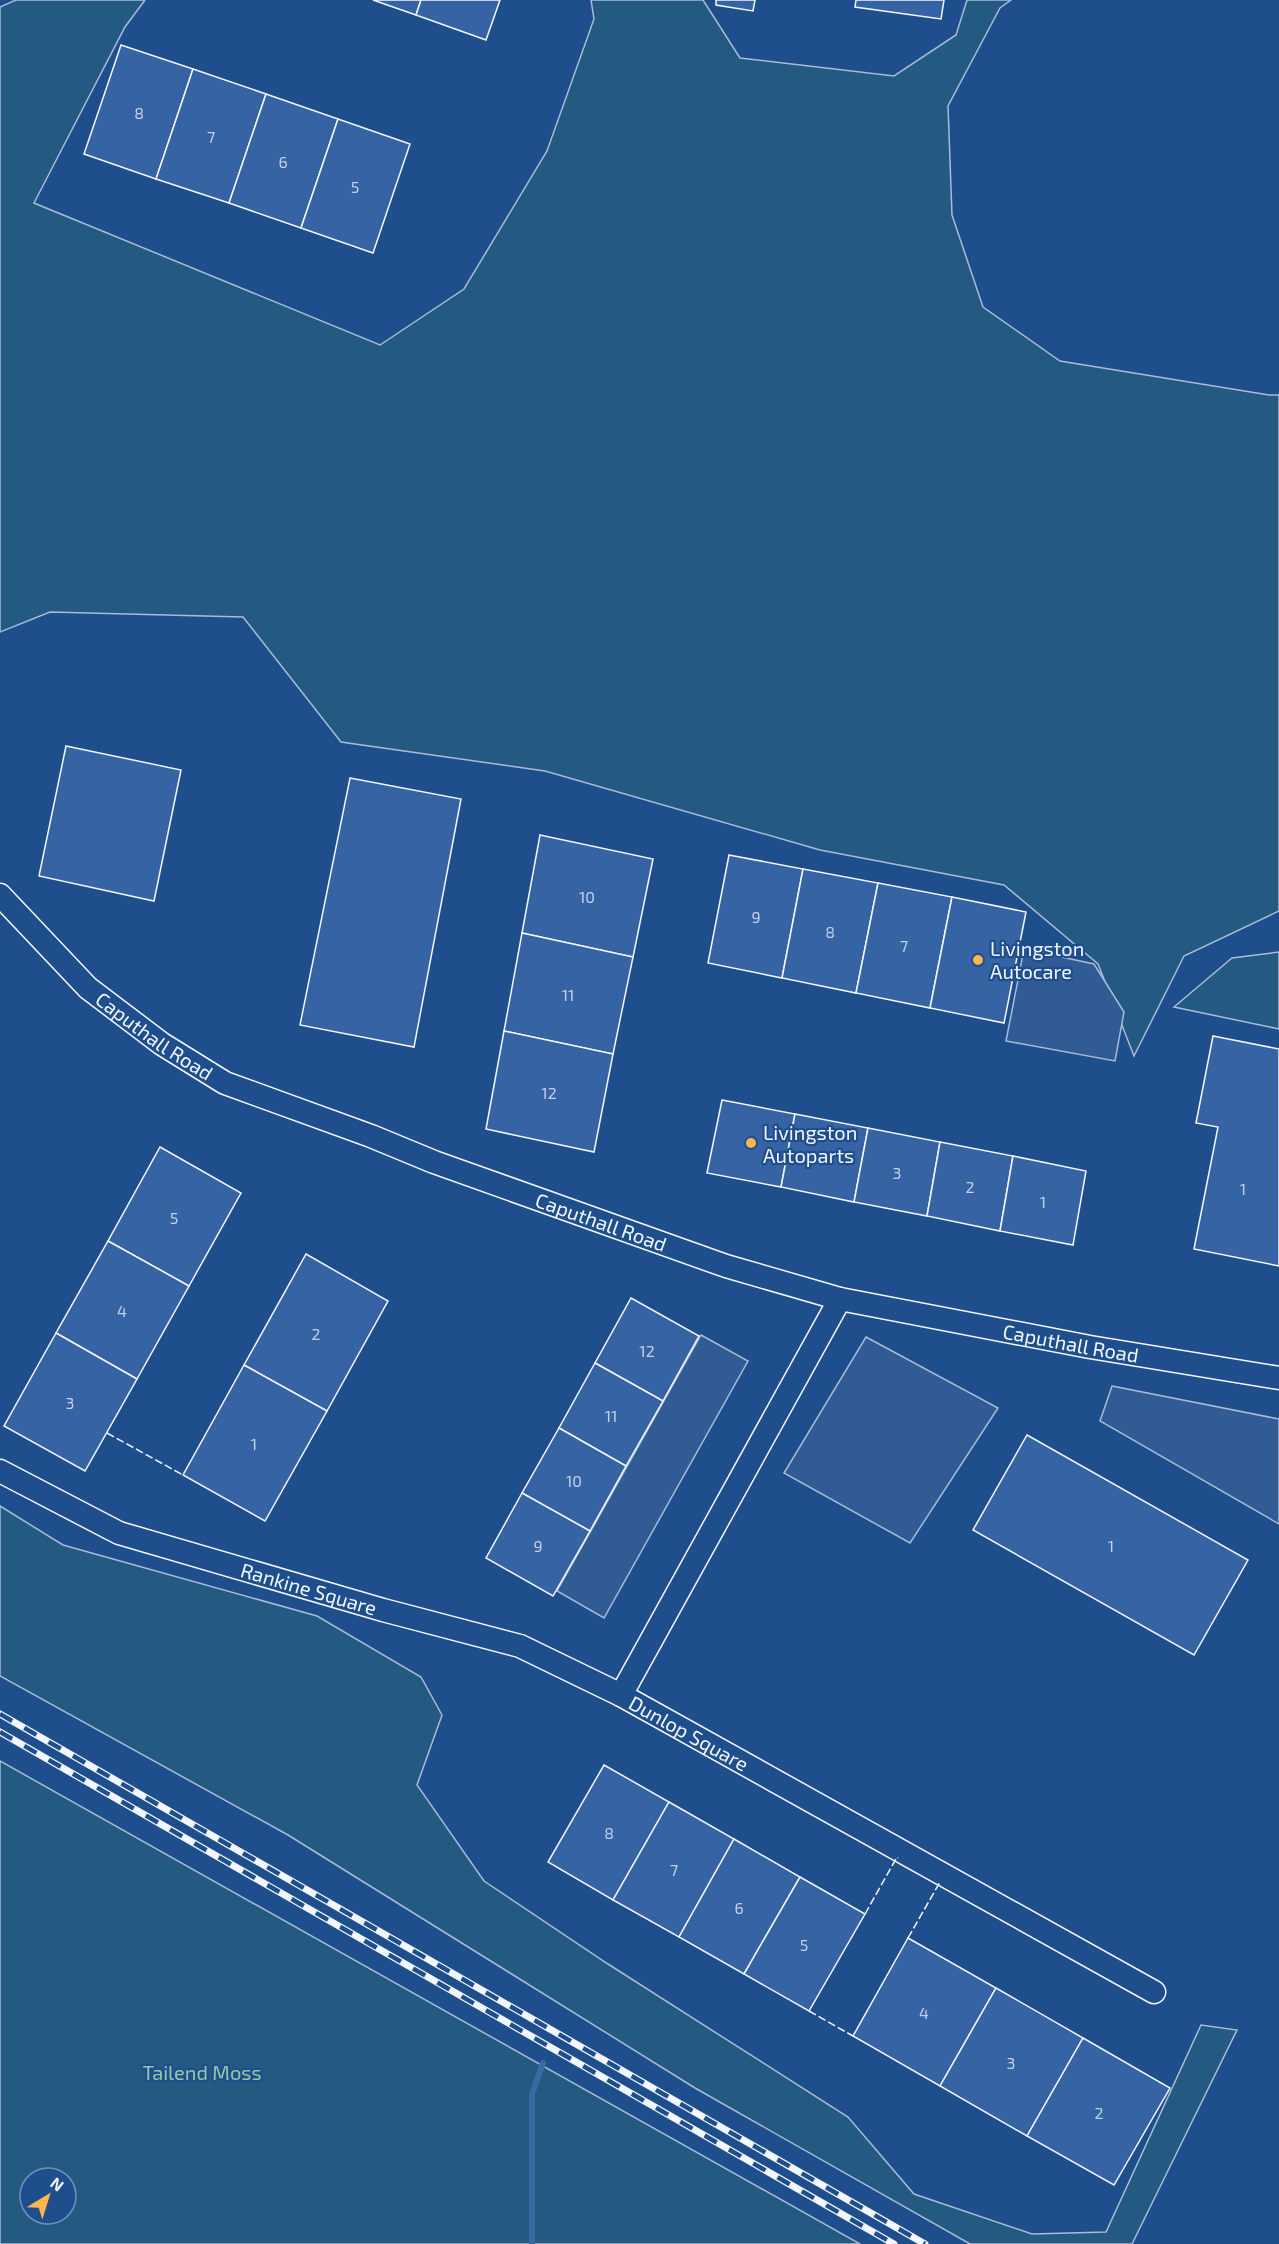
<svg xmlns="http://www.w3.org/2000/svg" width="1279" height="2244" viewBox="0 0 1279 2244" font-family="'Exo 2',sans-serif">
	<style>
		.green { fill: #245a82; stroke: #a8bbd7; stroke-width: 1.5; fill-rule: evenodd }
		.parking { fill: #305b95; stroke: #a8bbd7; stroke-width: 1.5 }
		.lines { fill: none; stroke-linecap: round; stroke-linejoin: round }
		.stream { stroke: #3b69a3; stroke-width: 6 }
		.building { fill: #3563a3; stroke: #f2f6ff; stroke-width: 1.5 }
		.minor-casing { stroke: #f2f6ff; stroke-width: 25 }
		.minor { stroke: #1f4e8c; stroke-width: 22 }
		.rail-casing { stroke: #f2f6ff; stroke-width: 7 }
		.rail { stroke: #1f4e8c; stroke-width: 4.5; stroke-dasharray: 14; stroke-linecap: butt }
		.fence { stroke: #f2f6ff; stroke-width: 1.5; stroke-dasharray: 8 3; stroke-linecap: butt }
		.poi-dot { fill: #ffb74d; stroke: #1f4e8c; stroke-width: 2 }
		.labels { text-anchor: middle; dominant-baseline: central; stroke-width: 4.5; stroke-linejoin: round; paint-order: stroke }
		.number-label { font-size: 16px; fill: #c3d1e8 }
		.poi-label { font-size: 20px; fill: #f2f6ff; stroke: #1f4e8c; text-anchor: start }
		.street-label { font-size: 20px; fill: #f2f6ff; stroke: #1f4e8c }
		.park-label { font-size: 20px; fill: #97c8a6; stroke: #1f4e8c }
	</style>
	<rect width="100%" height="100%" fill="#1f4e8c"/>
	<!-- green -->
	<g class="green">
		<polygon points="16,0 145,0 125,27 34,203 380,345 464,289 547,151 594,19 591,0 703,0 740,58 894,76 956,35 967,0 1011,0 1000,8 948,106 952,215 983,307 1060,361 1269,395 1279,395 1279,911 1184,956 1134,1056 1098,964 1004,885 820,850 545,771 341,742 243,617 50,612 0,632 0,7"/>
		<polygon points="1279,952 1279,1029 1174,1007 1232,958"/>
		<polygon points="0,1506 63,1545 317,1616 421,1677 442,1715 417,1785 484,1881 608,1964 848,2117 914,2194 1032,2234 1106,2232 1201,2025 1237,2030 1132,2244 970,2244 695,2088 288,1835 0,1676"/>
		<path d="M0,1761L860,2244H0ZM30,2178H66V2214H30Z"/>
	</g>
	<!-- parking -->
	<g class="parking">
		<polygon points="1024,949 1094,964 1124,1012 1115,1061 1006,1041"/>
		<polygon points="701,1335 748,1361 604,1618 557,1591"/>
		<polygon points="866,1337 998,1408 910,1543 784,1473"/>
		<polygon points="1112,1386 1279,1419 1279,1524 1100,1421"/>
	</g>
	<g class="lines">
		<!-- stream -->
		<polyline class="stream" points="532,2244 532,2094 543,2063"/>
	</g>
	<!-- building -->
	<g class="building">
		<polygon points="373,0 421,0 416,15"/>
		<polygon points="421,0 500,0 486,40 416,15"/>
		<polygon points="716,0 755,0 753,11 716,5"/>
		<polygon points="856,0 944,0 941,19 855,7"/>
		<polygon points="121,45 193,69 156,179 84,154"/>
		<polygon points="193,69 266,94 229,203 156,179"/>
		<polygon points="266,94 338,119 301,228 229,203"/>
		<polygon points="338,119 410,144 373,253 301,228"/>
		<polygon points="66,746 181,770 154,901 39,876"/>
		<polygon points="350,778 461,799 414,1047 300,1025"/>
		<polygon points="540,835 653,859 633,957 522,933"/>
		<polygon points="729,855 803,869 782,978 708,963"/>
		<polygon points="803,869 878,883 856,993 782,978"/>
		<polygon points="878,883 952,897 930,1008 856,993"/>
		<polygon points="952,897 1026,912 1004,1023 930,1008"/>
		<polygon points="522,933 633,957 613,1054 504,1031"/>
		<polygon points="504,1031 613,1054 594,1152 486,1129"/>
		<polygon points="1213,1036 1279,1049 1279,1266 1194,1249 1218,1127 1196,1123"/>
		<polygon points="722,1100 795,1114 781,1187 707,1173"/>
		<polygon points="795,1114 868,1128 854,1202 781,1187"/>
		<polygon points="868,1128 940,1142 927,1216 854,1202"/>
		<polygon points="940,1142 1013,1156 1000,1231 927,1216"/>
		<polygon points="160,1147 241,1193 189,1286 108,1241"/>
		<polygon points="1013,1156 1086,1171 1073,1245 1000,1231"/>
		<polygon points="108,1241 189,1286 137,1379 56,1333"/>
		<polygon points="306,1254 388,1301 327,1411 244,1365"/>
		<polygon points="631,1298 699,1336 663,1401 595,1363"/>
		<polygon points="56,1333 137,1379 85,1471 4,1426"/>
		<polygon points="595,1363 663,1401 626,1466 559,1428"/>
		<polygon points="244,1365 327,1411 265,1521 183,1475"/>
		<polygon points="559,1428 626,1466 590,1531 522,1493"/>
		<polygon points="1027,1435 1248,1560 1194,1655 973,1530"/>
		<polygon points="522,1493 590,1531 553,1596 486,1558"/>
		<polygon points="604,1765 669,1802 613,1900 548,1862"/>
		<polygon points="669,1802 734,1839 679,1937 613,1900"/>
		<polygon points="734,1839 800,1877 744,1974 679,1937"/>
		<polygon points="800,1877 865,1914 809,2011 744,1974"/>
		<polygon points="908,1938 996,1988 940,2086 853,2036"/>
		<polygon points="996,1988 1083,2038 1027,2136 940,2086"/>
		<polygon points="1083,2038 1170,2088 1114,2185 1027,2136"/>
	</g>
	<g class="lines">
		<!-- minor casing -->
		<g class="minor-casing">
			<g id="minor">
				<path id="s1" d="M0,895L88,988L162,1044L225,1083L371,1136L434,1162L726,1266L840,1299L1090,1347L1279,1378"/>
				<path id="s2" d="M0,1471L119,1533L383,1610L520,1646L621,1695L1154,1992"/>
				<polyline points="621,1695 840,1299"/>
			</g>
		</g>
		<!-- minor -->
		<use href="#minor" class="minor"/>
		<!-- rail casing -->
		<g class="rail-casing">
			<g id="rail">
				<polyline points="0,1714 925,2244"/>
				<polyline points="0,1732 894,2244"/>
			</g>
		</g>
		<!-- rail -->
		<use href="#rail" class="rail"/>
		<!-- fence -->
		<g class="fence">
			<polyline points="107,1433 183,1475"/>
			<polyline points="865,1914 897,1857 898,1858"/>
			<polyline points="908,1938 940,1882"/>
			<polyline points="809,2011 853,2036"/>
		</g>
	</g>
	<!-- markers -->
	<g class="poi-dot">
		<circle cx="978" cy="960" r="6"/>
		<circle cx="751" cy="1143" r="6"/>
	</g>
	<g class="labels">
		<!-- number labels -->
		<g class="number-label">
			<text x="139" y="112">8</text>
			<text x="211" y="136">7</text>
			<text x="283" y="161">6</text>
			<text x="355" y="186">5</text>
			<text x="587" y="896">10</text>
			<text x="756" y="916">9</text>
			<text x="830" y="931">8</text>
			<text x="904" y="945">7</text>
			<text x="568" y="994">11</text>
			<text x="549" y="1092">12</text>
			<text x="897" y="1172">3</text>
			<text x="970" y="1186">2</text>
			<text x="1243" y="1188">1</text>
			<text x="1043" y="1201">1</text>
			<text x="174" y="1217">5</text>
			<text x="122" y="1310">4</text>
			<text x="316" y="1333">2</text>
			<text x="647" y="1350">12</text>
			<text x="70" y="1402">3</text>
			<text x="611" y="1415">11</text>
			<text x="254" y="1443">1</text>
			<text x="574" y="1480">10</text>
			<text x="538" y="1545">9</text>
			<text x="1111" y="1545">1</text>
			<text x="609" y="1832">8</text>
			<text x="674" y="1869">7</text>
			<text x="739" y="1907">6</text>
			<text x="804" y="1944">5</text>
			<text x="924" y="2012">4</text>
			<text x="1011" y="2062">3</text>
			<text x="1099" y="2112">2</text>
		</g>
		<!-- poi labels -->
		<g class="poi-label">
			<text x="990" y="948">Livingston<tspan x="990" dy="23">Autocare</tspan></text>
			<text x="763" y="1132">Livingston<tspan x="763" dy="23">Autoparts</tspan></text>
		</g>
		<!-- street labels -->
		<g class="street-label">
			<text stroke="none"><textPath href="#s1" startOffset="210">Caputhall Road</textPath></text>
			<text stroke="none"><textPath href="#s1" startOffset="696">Caputhall Road</textPath></text>
			<text stroke="none"><textPath href="#s1" startOffset="1182">Caputhall Road</textPath></text>
			<text stroke="none"><textPath href="#s2" startOffset="332">Rankine Square</textPath></text>
			<text stroke="none"><textPath href="#s2" startOffset="741">Dunlop Square</textPath></text>
		</g>
		<!-- park labels -->
		<g class="park-label">
			<text x="202" y="2072">Tailend Moss</text>
		</g>
	</g>
	<!-- north arrow -->
	<g transform="translate(48 2196) rotate(38)"><circle r="28" fill="#1f4e8c" stroke="#7391ba" stroke-width="1.5"/>
	<path d="M0-4.5L10 22L0 15L-10 22Z" fill="#ffb74d"/>
	<text y="-9" font-size="16" font-weight="bold" text-anchor="middle" fill="#f2f6ff">N</text>
	</g>
</svg>
